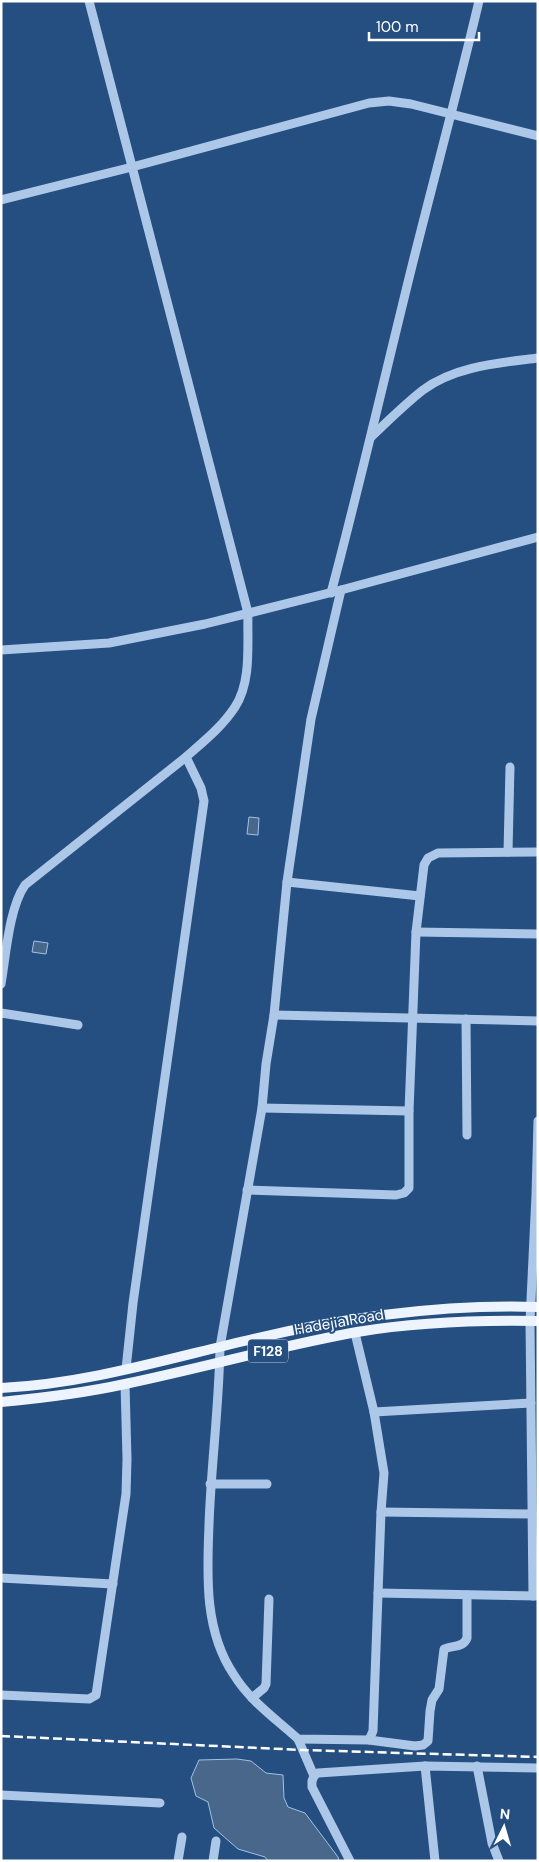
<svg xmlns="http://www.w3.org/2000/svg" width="539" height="1862" viewBox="0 0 539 1862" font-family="'DM Sans',sans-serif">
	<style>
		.water { fill: #48678b; stroke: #a0c2e7 }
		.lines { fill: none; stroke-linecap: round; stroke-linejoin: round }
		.minor { stroke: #acc7e7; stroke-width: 9 }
		.major { stroke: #edf4fd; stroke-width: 10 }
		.rail { stroke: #fff; stroke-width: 2.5; stroke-dasharray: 9 4; stroke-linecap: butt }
		.labels { text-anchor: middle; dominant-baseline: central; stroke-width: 4; stroke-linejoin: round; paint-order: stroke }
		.shield { fill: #254e81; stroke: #becad9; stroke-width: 1 }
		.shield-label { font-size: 14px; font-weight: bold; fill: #fff }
		.street-label { font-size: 15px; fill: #fff; stroke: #254e81 }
	</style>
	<rect width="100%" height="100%" fill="#254e81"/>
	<!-- water -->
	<g class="water">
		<polygon points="249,817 259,818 258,835 247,834"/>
		<polygon points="34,941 48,943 46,954 32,952"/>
		<polygon points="237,1759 251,1761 266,1773 283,1775 284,1798 288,1807 305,1813 338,1857 339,1861 268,1861 265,1857 238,1849 214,1828 208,1802 196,1796 191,1778 199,1760"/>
	</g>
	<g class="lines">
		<!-- minor -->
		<g class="minor">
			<path d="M89,1L248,613C247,643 252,681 235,707C222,727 203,742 186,757L201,788L204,801L133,1303L126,1369"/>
			<polyline points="1,200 132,167 369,103 389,101 411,104 538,136"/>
			<path d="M371,437C388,421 405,404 423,390C455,366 499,363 538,358"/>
			<path d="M341,590L311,719L287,882L274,1015L266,1064L262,1108L220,1347C219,1407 211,1466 209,1525C207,1575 204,1631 234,1675C250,1701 276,1719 298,1739L369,1740L415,1746L423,1745L428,1741L430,1711L432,1700L439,1689L444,1649C453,1645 463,1648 467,1638V1595"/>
			<path d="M331,593C360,484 385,375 412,266C434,178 458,90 479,1"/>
			<polyline points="1,650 109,643 205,624 341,590 538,537"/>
			<polyline points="508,852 510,767"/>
			<polyline points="287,882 420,896"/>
			<polyline points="416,932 538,934"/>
			<path d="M1,984C6,955 9,908 25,885L186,757"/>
			<polyline points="1,1013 78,1025"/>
			<polyline points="274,1015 538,1021"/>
			<polyline points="466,1019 467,1135"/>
			<polyline points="262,1108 409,1111"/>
			<polyline points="247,1190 396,1195 404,1193 409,1188 409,1111 416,932 424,865 428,858 438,853 538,852"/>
			<polyline points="355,1333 374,1412 384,1473 381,1512 373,1731 369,1740"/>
			<polyline points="374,1412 531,1403"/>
			<polyline points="210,1484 267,1484"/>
			<polyline points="381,1512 532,1514"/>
			<polyline points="1,1578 113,1584"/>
			<polyline points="378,1593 538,1596"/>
			<polyline points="533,1596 530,1321 536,1195 538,1121"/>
			<polyline points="1,1695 89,1699 96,1695 126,1494 127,1459 125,1384"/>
			<polyline points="252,1698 264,1688 266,1684 269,1599"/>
			<polyline points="298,1739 314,1776 312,1781 312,1787 350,1861"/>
			<polyline points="425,1766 435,1861"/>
			<polyline points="477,1766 492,1843 499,1861"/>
			<polyline points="314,1776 318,1773 425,1766 538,1768"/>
			<polyline points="1,1795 160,1803"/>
			<polyline points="178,1861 182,1837"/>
			<polyline points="213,1861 216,1841"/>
		</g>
		<!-- major -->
		<g class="major">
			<path d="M1,1388C87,1384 170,1358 253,1339C347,1317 442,1304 538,1307"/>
			<path d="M1,1402C43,1398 84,1393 125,1384C202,1368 279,1346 357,1332C417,1322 477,1320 538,1321"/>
		</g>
		<!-- rail -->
		<polyline class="rail" points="1,1736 302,1750 538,1757"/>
	</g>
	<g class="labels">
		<!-- shield labels -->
		<rect class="shield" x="248" y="1339.5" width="40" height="23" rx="4"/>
		<g class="shield-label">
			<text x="268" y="1351">F128</text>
		</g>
		<!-- street labels -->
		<g class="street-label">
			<text transform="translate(339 1322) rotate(-10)">Hadejia Road</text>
		</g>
	</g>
	<!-- border -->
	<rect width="539" height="1862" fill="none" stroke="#ffffff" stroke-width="5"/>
	<!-- north arrow -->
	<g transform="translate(504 1827) rotate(5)" stroke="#254e81" stroke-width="4" paint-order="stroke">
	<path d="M0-4L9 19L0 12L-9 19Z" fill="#ffffff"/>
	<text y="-8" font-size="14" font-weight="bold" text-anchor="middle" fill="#ffffff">N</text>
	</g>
	<!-- scale -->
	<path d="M369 32v8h110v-8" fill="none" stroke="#ffffff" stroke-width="2.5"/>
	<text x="376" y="32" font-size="15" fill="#ffffff" stroke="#254e81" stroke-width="4" paint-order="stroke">100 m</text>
</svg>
